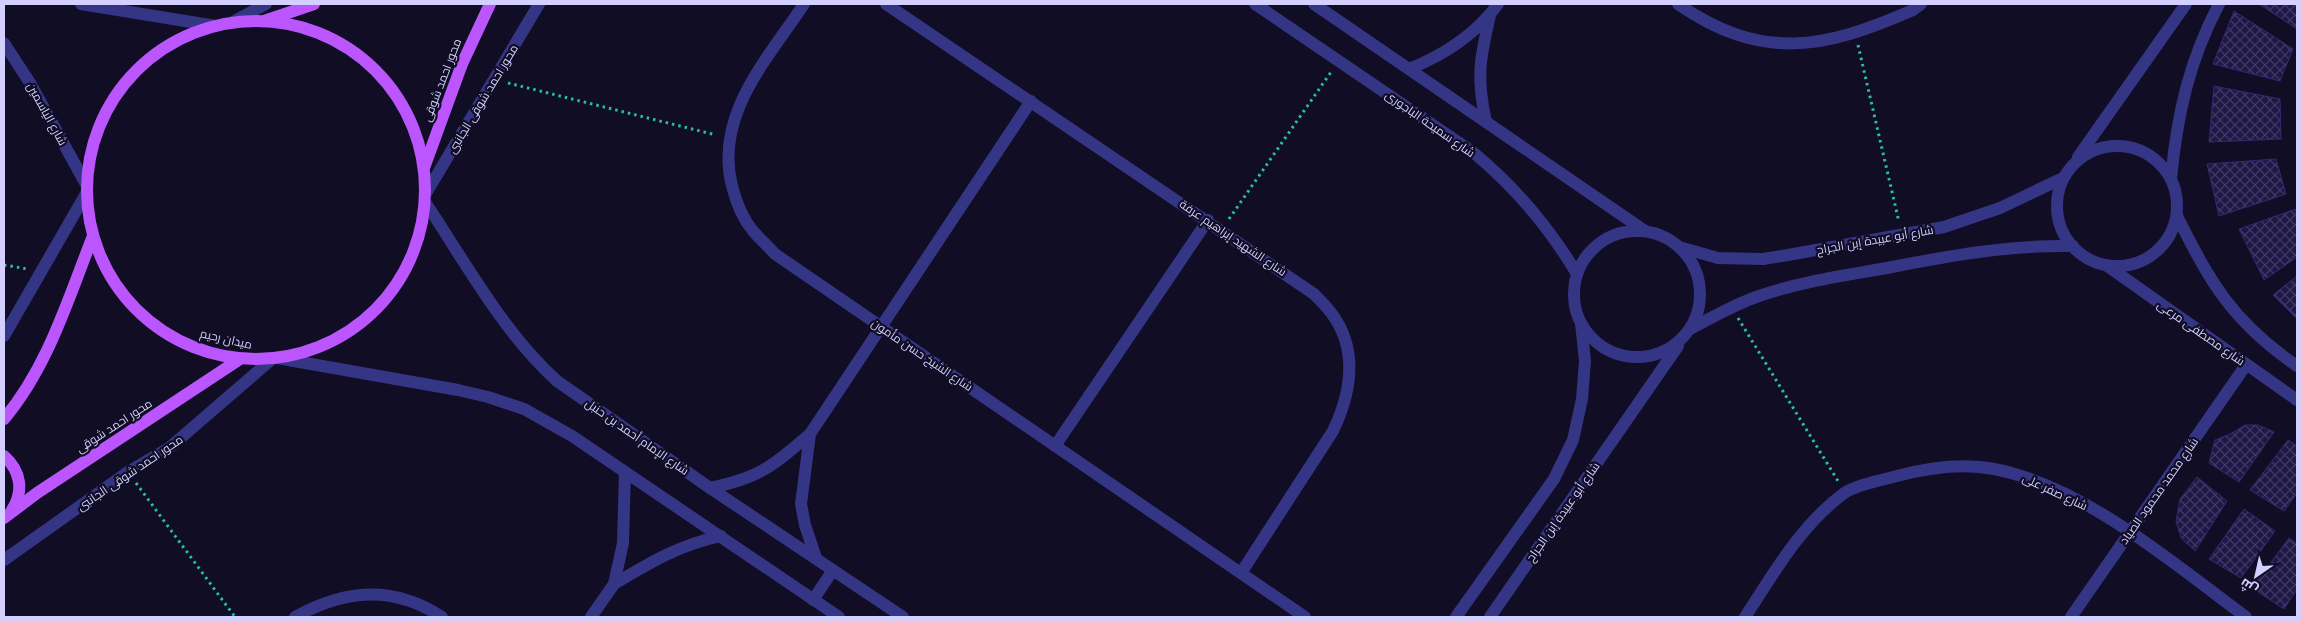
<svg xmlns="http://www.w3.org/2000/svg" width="2301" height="621" viewBox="0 0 2301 621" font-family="Roboto,Cairo,sans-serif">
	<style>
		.building { fill: url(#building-cross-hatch); stroke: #342874 }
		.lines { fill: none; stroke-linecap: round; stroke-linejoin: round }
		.path { stroke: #27bcae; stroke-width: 3; stroke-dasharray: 2.5 4; stroke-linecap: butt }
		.minor { stroke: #353586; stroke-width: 12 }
		.major { stroke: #bb56ff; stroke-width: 12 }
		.labels { text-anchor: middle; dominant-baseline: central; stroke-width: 4.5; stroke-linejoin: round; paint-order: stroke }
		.street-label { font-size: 12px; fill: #d3cfff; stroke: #100d24 }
	</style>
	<defs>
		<pattern id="building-cross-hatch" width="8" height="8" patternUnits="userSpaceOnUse" patternTransform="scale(1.25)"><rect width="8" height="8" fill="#1f1746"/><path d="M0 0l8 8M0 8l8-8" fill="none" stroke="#3f3862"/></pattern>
	</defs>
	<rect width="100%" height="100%" fill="#100d24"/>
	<!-- building -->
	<g class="building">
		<polygon points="2259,4 2297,4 2297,29"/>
		<polygon points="2234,11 2293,49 2280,81 2213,64"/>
		<polygon points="2214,86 2280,99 2281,139 2209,142"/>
		<polygon points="2276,159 2286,194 2219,216 2207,164"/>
		<polygon points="2296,209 2297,257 2264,280 2239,229"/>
		<polygon points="2297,276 2297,319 2273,295"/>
		<polygon points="2245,425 2258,425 2274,432 2239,482 2209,463 2215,440 2230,434"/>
		<polygon points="2288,440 2297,446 2297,493 2284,511 2250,490"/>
		<polygon points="2197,477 2227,501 2195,551 2181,538 2176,521 2180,499"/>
		<polygon points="2244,509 2275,531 2241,578 2209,559"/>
		<polygon points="2289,538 2297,544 2297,589 2284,609 2252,588"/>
	</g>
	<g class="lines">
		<!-- path -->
		<g class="path">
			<polyline points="1858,45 1899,222"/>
			<polyline points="508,83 716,135"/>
			<polyline points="1229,219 1331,72"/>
			<polyline points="4,265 28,269"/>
			<polyline points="1738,318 1838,481"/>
			<polyline points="136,483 235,617"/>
		</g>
		<!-- minor -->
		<g class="minor">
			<polyline points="81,4 216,26"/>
			<path d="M804,4C767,60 714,115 732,186C736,202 743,219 753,231C760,239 768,246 775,254L1305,617"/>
			<path d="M886,4L1314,294C1320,300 1327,307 1332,314C1359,351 1351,393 1333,431L1241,573"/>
			<path d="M1255,4L1474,153C1516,188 1549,227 1577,274"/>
			<polyline points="1314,4 1645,231"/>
			<path d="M1678,4C1762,62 1824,49 1913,10L1921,4"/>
			<polyline points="231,23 266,4"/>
			<polyline points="4,43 30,83 87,186"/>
			<path d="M1409,69C1444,55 1476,34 1498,4"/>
			<path d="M1486,122C1476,77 1480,59 1490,15"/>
			<circle cx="2117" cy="206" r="60"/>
			<polyline points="2078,157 2186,4"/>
			<path d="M2171,179C2177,115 2189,61 2219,4"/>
			<polyline points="425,195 539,4"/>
			<path d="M425,202C466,263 502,331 557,381L710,488L903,617"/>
			<path d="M2177,216C2211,284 2233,322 2297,366"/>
			<circle cx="1637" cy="294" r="63"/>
			<polyline points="1679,247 1718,258 1763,259 1788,255 1944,227 2000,208 2063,178"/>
			<polyline points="2106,265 2297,400"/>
			<path d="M1690,329C1713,317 1735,304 1759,296C1802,281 1848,275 1892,267C1954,255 2009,245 2073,246"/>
			<polyline points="4,336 87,192"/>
			<polyline points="277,358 458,390 488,397 524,409 572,436 839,617"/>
			<polyline points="810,434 801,504 805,525 816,558"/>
			<polyline points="1055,446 1208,220"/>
			<path d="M710,488C759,478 773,466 810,434L1031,101"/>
			<polyline points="4,560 128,472 169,448 272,359"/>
			<path d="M614,584C651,562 679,545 721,536"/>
			<polyline points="813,600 833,570"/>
			<path d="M295,617C346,589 393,585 442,617"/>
			<polyline points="591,617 614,584 623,543 625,472"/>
			<polyline points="1456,617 1554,479 1573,440 1582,399 1585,361 1581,323"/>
			<polyline points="1490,617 1678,346"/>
			<path d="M1745,617C1774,573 1800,526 1843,494C1855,485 1882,480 1897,476C1927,468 1963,463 1994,469C2084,486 2174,564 2246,617"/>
			<polyline points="2071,617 2246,365"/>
		</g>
		<!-- major -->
		<g class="major">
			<polyline points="264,21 314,4"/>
			<circle cx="256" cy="190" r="169"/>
			<polyline points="424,168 462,64 490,4"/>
			<path d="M4,419C48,367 68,299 93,236"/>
			<path d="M4,456C21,471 24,491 12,510"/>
			<polyline points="4,518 37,493 240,359"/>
		</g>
	</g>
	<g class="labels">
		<!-- street labels -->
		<g class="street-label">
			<text transform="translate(442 80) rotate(-69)">محور احمد شوقى</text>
			<text transform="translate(483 99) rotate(-59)">محور احمد شوقى الجانبى</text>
			<text transform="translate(47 114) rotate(61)">شارع الياسمين</text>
			<text transform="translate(1430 124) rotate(35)">شارع سميحة الباجورى</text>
			<text transform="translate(1233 238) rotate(34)">شارع الشهيد إبراهيم عرفة</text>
			<text transform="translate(1875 240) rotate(-10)">شارع أبو عبيدة إبن الجراح</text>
			<text transform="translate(2201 333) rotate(35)">شارع مصطفى مرعى</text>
			<text transform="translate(226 339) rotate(13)">ميدان رحيم</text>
			<text transform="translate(922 355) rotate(34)">شارع الشيخ حسن مأمون</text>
			<text transform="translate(114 426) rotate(-33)">محور احمد شوقى</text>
			<text transform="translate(637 437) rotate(35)">شارع الإمام أحمد بن حنبل</text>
			<text transform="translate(130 473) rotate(-34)">محور احمد شوقى الجانبى</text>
			<text transform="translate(2159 491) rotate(-55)">شارع محمد محمود الصياد</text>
			<text transform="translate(2055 492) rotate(25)">شارع صفر على</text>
			<text transform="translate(1563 512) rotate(-55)">شارع أبو عبيدة إبن الجراح</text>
		</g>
	</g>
	<!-- border -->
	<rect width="2301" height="621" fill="none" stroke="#d3cfff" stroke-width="10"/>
	<!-- north arrow -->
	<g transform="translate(2256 576) rotate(214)" stroke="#100d24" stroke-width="4" paint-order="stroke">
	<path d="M0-4L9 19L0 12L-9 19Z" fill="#d3cfff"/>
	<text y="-8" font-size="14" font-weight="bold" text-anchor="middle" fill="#d3cfff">ش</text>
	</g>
</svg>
